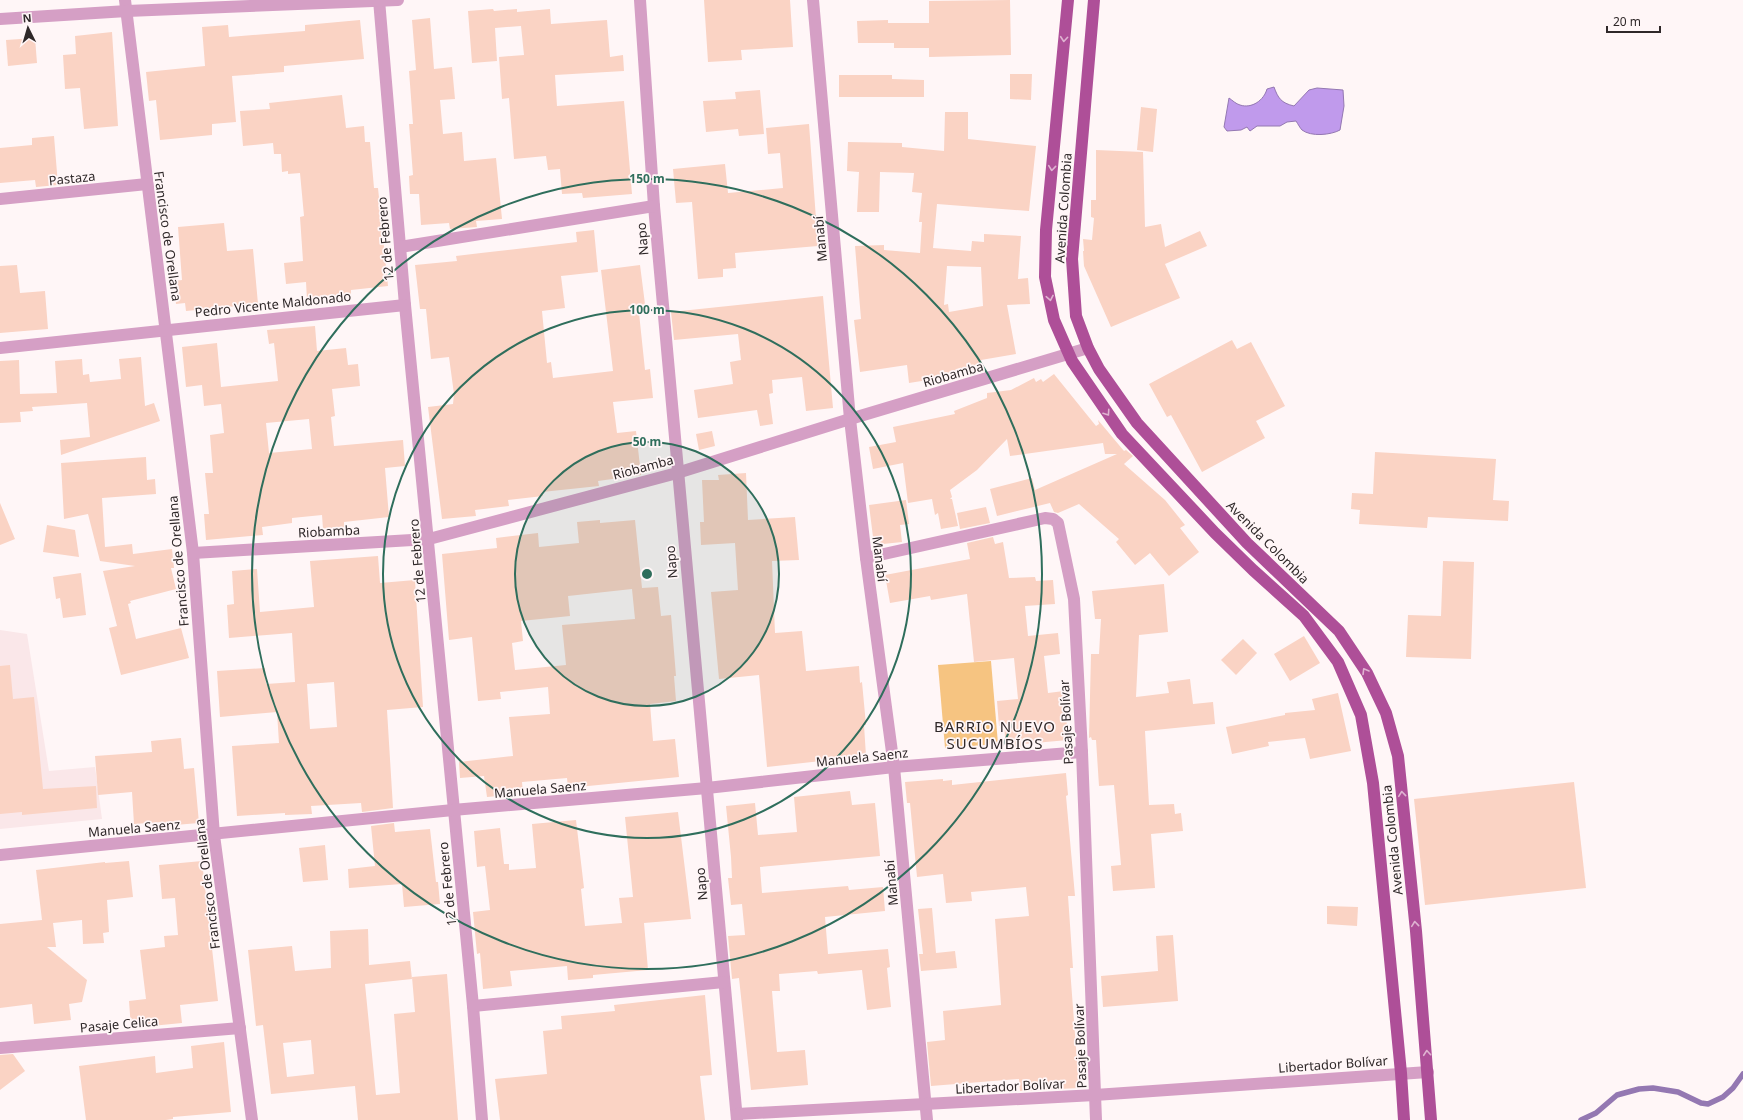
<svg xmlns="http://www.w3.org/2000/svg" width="1743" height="1120" viewBox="0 0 1743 1120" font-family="'Noto Sans',sans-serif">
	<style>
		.built { fill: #fae7e9 }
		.green { fill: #f6c481 }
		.water { fill: #c09aec; stroke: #9478b2 }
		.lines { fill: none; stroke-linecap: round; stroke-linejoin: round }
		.stream { stroke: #9478b2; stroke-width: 5.5 }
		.building { fill: #fad3c4; fill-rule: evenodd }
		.street { stroke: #d59fc5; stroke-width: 12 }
		.primary { stroke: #ae4f98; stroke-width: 12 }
		.oneway { stroke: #dfb3d1 }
		.ring { fill: none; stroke: #2f6e5c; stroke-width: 2 }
		.labels { text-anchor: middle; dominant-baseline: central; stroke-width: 3.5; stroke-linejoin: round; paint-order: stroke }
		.street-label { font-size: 13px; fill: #2f2829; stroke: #fff6f7 }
		.quarter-label { font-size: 15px; letter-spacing: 1px; fill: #2f2829; stroke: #fff6f7 }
		.centre { fill: #2f6e5c; stroke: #fff6f7; stroke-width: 2 }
		.ring-label { font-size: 12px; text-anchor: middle; font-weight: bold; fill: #2f6e5c; stroke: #fff6f7; stroke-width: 3.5; stroke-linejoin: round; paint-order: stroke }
	</style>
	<rect width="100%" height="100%" fill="#fff6f7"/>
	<!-- built -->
	<polygon class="built" points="0,630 27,634 49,771 95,767 102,819 0,829"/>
	<!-- green -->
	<polygon class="green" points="991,661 998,744 945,748 938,665"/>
	<!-- water -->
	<path class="water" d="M1274,87C1278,98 1281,103 1294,106L1309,90L1317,88L1343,90L1344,106L1340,130C1331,135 1311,137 1302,130C1300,128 1298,124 1296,121L1287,122L1280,126H1257L1250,131L1247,127L1241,130L1227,131L1224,127L1229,98C1232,100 1236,104 1240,105C1252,109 1264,100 1267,89Z"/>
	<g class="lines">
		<!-- stream -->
		<polyline class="stream" points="1581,1120 1596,1113 1617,1095 1639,1089 1653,1088 1678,1092 1701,1103 1708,1104 1723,1097 1733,1088 1743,1074"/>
	</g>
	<!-- building -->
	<g class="building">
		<polygon points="704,0 790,0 793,47 741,50 742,60 708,62"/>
		<polygon points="1010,0 1011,55 929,57 929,48 894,48 894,43 858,43 857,21 888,20 888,23 929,23 929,1"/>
		<polygon points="493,9 494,11 517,9 517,12 550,9 551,24 607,20 610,57 623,55 624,71 555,75 557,106 624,101 632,194 583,198 582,193 562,194 560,169 548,170 546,156 514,159 509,98 502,99 499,57 524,55 521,26 495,28 497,61 472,63 468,11"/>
		<polygon points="430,18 434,69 452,67 455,99 440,100 443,134 462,132 464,161 496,158 502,219 476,221 477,227 450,229 449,223 421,225 419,194 410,194 409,176 413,175 409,124 413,124 409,71 416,70 412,20"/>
		<polygon points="360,20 364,59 284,66 284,72 232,76 236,122 212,124 212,135 160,140 156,100 149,101 146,72 205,66 202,27 228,25 229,37 305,31 305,25"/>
		<polygon points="112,32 118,126 84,129 80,88 65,89 63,55 76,54 75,36"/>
		<polygon points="35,38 37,63 8,66 6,40"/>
		<polygon points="1010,74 1032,74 1031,100 1010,99"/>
		<polygon points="839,75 892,75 892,79 924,80 924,97 839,97"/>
		<polygon points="760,90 764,134 739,136 738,129 706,132 703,101 736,99 735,92"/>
		<polygon points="342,95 346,128 364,126 365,142 370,142 374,188 378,188 388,286 351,290 351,296 307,300 306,282 286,284 284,263 303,261 300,217 304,216 300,173 288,174 288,171 282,172 281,154 274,154 273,143 243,146 240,111 270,109 269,103"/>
		<polygon points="1141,107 1157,109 1153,152 1137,150"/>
		<path d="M945,112H968V139L1036,146L1029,211L937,204L933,248L971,251L972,241L984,242V234L1021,236L1018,279L1028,278L1030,304L1007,305L1016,354L981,360L983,370L928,377V380L909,383L907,365L860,372L854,320L861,319L855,246L884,245V250L920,253L922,222H919L922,193L912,192L914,173L880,172L879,212H857L859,172L847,171L848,142L902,143V147L944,151ZM947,266L981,267L983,306L949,312L948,304L944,305Z"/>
		<polygon points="809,124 818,246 735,253 736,268 723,269 723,277 698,279 692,202 676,203 673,169 725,164 728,193 783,188 780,153 768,154 766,128"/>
		<polygon points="54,136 58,185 36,187 35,180 0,183 0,148 32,145 32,138"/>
		<polygon points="1096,150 1143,152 1145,227 1161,224 1165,247 1200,231 1207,246 1165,264 1180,298 1111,327 1084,266 1083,251 1084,251 1083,239 1092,240 1094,218 1091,217 1091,200 1096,200"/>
		<polygon points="224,223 227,251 253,249 258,304 186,311 185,303 176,304 174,281 182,280 178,227"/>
		<polygon points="594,230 598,272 561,276 565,308 542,311 547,363 551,362 553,378 613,371 601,270 640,265 646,312 639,313 645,370 650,369 653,398 613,402 617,433 636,431 641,475 598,481 599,486 542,492 543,496 508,500 509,506 475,510 476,516 442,519 428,407 453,404 454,394 449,357 431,359 426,309 420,309 415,265 457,261 456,256 481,253 577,242 576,232"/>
		<polygon points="17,265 20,293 45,291 48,329 0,333 0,266"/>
		<polygon points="823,296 833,408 806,411 802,377 772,380 773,393 769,394 773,424 760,426 757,410 698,418 694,390 733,384 730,362 741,360 738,334 674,340 671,312"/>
		<path d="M315,326L317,351L346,348L348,365L358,364L360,386L332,389L335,416L331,417L334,446L403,440L405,466L385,468L389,517L344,522V527L323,529L322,515L292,518V523L262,527L263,535L206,540L204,514H209L205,473H213L210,435L224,433L221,404L204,406L202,385L186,387L182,347L217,343L221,387L278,381L274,343L269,344L267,330ZM309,419L312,449L269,453L266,423Z"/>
		<polygon points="1232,340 1237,349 1251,342 1285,406 1256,421 1265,438 1202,472 1171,415 1167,417 1149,384"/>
		<polygon points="141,357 145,406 154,403 160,421 61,455 60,440 90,437 87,403 32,407 33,411 20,412 21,422 0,423 0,361 19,360 20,394 57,393 55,361 82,359 83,375 89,374 90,382 121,379 119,359"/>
		<polygon points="1054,374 1096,426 1099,424 1098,420 1124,451 1126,450 1133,456 1124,464 1165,500 1185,525 1180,528 1199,552 1169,576 1150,553 1135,565 1116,542 1119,539 1079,504 1058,513 1054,512 1050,503 997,516 990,489 1032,478 1035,490 1117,454 1105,454 1103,443 1010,456 1007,439 977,470 950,490 952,497 950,499 952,499 958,526 941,529 938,513 935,515 932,499 908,503 903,463 873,469 869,447 896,442 893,427 955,414 954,411 987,398 987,393 1011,390 1034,378 1036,382 1041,379 1043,382"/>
		<polygon points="712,431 715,446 699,450 696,434"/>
		<polygon points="1375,452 1496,459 1493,500 1509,501 1508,521 1428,517 1427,528 1359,524 1360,510 1351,509 1352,493 1373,494"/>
		<polygon points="146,457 147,480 155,479 156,494 102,498 105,547 132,544 133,554 172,549 174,568 171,568 176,589 130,601 131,603 128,604 136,639 181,628 189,658 121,675 109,628 117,626 103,571 135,566 100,561 88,514 64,519 61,463"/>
		<polygon points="746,473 748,520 795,517 799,560 772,561 775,633 802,631 806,671 859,666 860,683 862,682 866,725 864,725 866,756 767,767 759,675 719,679 711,592 738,590 735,543 701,545 700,522 704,522 702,480 719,480 718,475"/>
		<polygon points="906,500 909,524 900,525 902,542 874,545 869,505"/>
		<polygon points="0,503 15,539 0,545"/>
		<polygon points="986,507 990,523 960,529 957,513"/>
		<path d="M600,520V523L635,520L642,588L658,587L661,616L671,615L676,676H674L676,701L650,704L653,741L675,739L679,777L568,788L567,778L522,782L523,794L487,797L484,776L460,778L459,762L513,756L509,717L550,714L548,687L500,692L501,699L478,701L472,637L449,640L442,554L497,548L496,538L538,533L539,547L579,543L577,522ZM632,589L635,619L562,625L566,665L515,670L512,643L523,641L521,621L570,616L568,596Z"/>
		<polygon points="47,525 75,530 79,557 43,552"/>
		<polygon points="993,537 995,544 1003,542 1009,578 1035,577 1036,581 1053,580 1055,604 1025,606 1028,636 1058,633 1060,654 1044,656 1048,693 1064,691 1068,740 1023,744 1024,748 1006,749 1004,725 999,726 997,701 1018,699 1014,658 974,662 967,594 931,600 930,596 890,603 885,575 970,559 967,543"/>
		<path d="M378,556L380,583L415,580L423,707L387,710L393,808L362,812L361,803L311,806L312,814L285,815V813L237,816L232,746L279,743L277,712L220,717L217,671L265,668L266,684L295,682L292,633L229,638L227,605L234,604L232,571L257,569L260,612L314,607L310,561ZM334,682L337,727L310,729L307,684Z"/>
		<polygon points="1443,561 1474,562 1471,659 1406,657 1408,615 1441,616"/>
		<polygon points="81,573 86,615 63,618 60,598 56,599 53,577"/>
		<polygon points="1164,584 1168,632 1139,635 1136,697 1169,693 1167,682 1190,679 1193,704 1213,702 1215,724 1145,731 1149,805 1174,804 1175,814 1181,813 1183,831 1151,834 1155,888 1113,891 1111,866 1121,865 1114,785 1099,786 1096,740 1092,740 1091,737 1089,738 1091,654 1099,654 1101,619 1095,619 1092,591"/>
		<polygon points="1304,636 1320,663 1290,681 1274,654"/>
		<polygon points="1243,639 1257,653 1236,675 1221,660"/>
		<polygon points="10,665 13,699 34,697 43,789 96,786 97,808 22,815 22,812 0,814 0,666"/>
		<polygon points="1338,693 1351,751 1310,759 1305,738 1268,742 1269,746 1232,754 1226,727 1285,715 1285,713 1315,710 1312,699"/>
		<polygon points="181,738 184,769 194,768 199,823 163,826 162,822 134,824 132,792 98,795 95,756 152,752 151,741"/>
		<polygon points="1066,773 1068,795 1066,796 1075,896 1068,896 1073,968 1070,968 1079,1088 1020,1091 1019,1079 931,1086 927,1042 945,1040 943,1011 1001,1005 995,919 1029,916 1026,887 971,892 972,901 946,903 943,874 917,877 910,803 907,803 905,782 943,779 943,781 952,780 952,785"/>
		<polygon points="1574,782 1586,888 1425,905 1414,799"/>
		<polygon points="850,791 852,805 875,803 880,856 760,867 762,893 848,886 849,890 883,887 885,911 825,917 828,954 888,949 890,967 887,968 891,1007 867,1010 862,970 818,974 817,971 779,974 780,991 772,991 777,1052 805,1050 808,1085 751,1090 739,978 732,979 728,936 745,935 742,904 731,905 728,878 732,878 731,857 726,806 755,803 758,835 797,832 794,797"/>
		<polygon points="678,812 691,919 644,923 648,970 593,975 593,978 568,980 567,966 510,971 512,986 483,989 480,953 477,954 473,912 490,910 485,866 477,867 474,831 500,828 504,864 509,864 509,870 536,868 532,824 576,820 584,888 581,889 585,926 622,923 619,898 633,897 625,817"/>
		<polygon points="394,823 395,832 430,829 436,882 438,882 440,904 404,907 402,884 349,888 348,869 375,866 371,826"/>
		<polygon points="325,845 328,880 303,882 299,848"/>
		<polygon points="129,861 133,897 107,900 109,932 103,933 104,943 83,944 82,920 53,923 56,947 47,947 87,980 82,1002 69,1004 71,1020 34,1024 32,1004 0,1008 0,924 42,920 36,870 105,862 105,863"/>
		<polygon points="202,861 218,1001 180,1005 182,1023 131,1028 129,1001 146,999 140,950 165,947 164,936 178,935 175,898 162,899 159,865"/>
		<polygon points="1327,906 1358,907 1357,926 1327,924"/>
		<polygon points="932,908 936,953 955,951 957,968 921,971 919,954 923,954 918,909"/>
		<path d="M368,929L369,965L410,961L412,979L365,984L376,1095L400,1093L394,1014L415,1012L412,977L447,974L458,1120H358L355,1086L271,1094L263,1025L256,1026L248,950L292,946L295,971L331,968L330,931ZM311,1040L314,1074L287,1077L283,1043Z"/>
		<polygon points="1173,935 1178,1001 1103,1007 1101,976 1158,971 1156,936"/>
		<polygon points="705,995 712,1075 700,1076 705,1120 500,1120 495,1079 547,1074 543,1031 562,1029 561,1016 615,1011 614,1005"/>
		<polygon points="224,1042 231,1112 173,1117 173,1119 166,1120 86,1120 79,1066 155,1056 156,1073 193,1068 191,1046"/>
		<polygon points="13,1054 25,1071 0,1090 0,1055"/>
	</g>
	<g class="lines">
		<!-- street -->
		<g class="street">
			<polyline points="125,0 193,553 214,835 252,1120"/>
			<polyline points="379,0 405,305 473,1006 482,1120"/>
			<polyline points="640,0 654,206 737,1120"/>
			<polyline points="813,0 850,419 866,558 894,767 927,1120"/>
			<polyline points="0,19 127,11 398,0"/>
			<polyline points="0,199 147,184"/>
			<polyline points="400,247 654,206"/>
			<polyline points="0,348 405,305"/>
			<polyline points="193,553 429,539 677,473 850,419 1088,348"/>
			<polyline points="866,558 1045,518 1053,519 1058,523 1074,599 1082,752 1096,1120"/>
			<polyline points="0,855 453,810 707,788 894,767 1082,752"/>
			<polyline points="473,1006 724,982"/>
			<polyline points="0,1048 240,1028"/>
			<polyline points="737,1114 1095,1095 1428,1072"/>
		</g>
		<!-- primary -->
		<g class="primary">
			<polyline points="1068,0 1046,230 1045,277 1054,320 1072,361 1122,434 1215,533 1253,570 1304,616 1338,662 1361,715 1373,783 1401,1073 1404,1120"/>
			<polyline points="1094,0 1072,259 1076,316 1088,348 1099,369 1137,423 1247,543 1339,631 1367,673 1386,713 1398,756 1416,931 1431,1120"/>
		</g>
	</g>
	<!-- one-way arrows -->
	<defs><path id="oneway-chevron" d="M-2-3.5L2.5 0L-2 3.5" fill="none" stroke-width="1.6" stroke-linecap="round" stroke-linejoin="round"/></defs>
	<g class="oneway">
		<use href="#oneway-chevron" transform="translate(1064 39) rotate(95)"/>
		<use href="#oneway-chevron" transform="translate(1052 168) rotate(96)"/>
		<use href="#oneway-chevron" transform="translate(1050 298) rotate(79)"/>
		<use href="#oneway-chevron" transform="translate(1107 413) rotate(56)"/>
		<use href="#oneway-chevron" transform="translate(1365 671) rotate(-121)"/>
		<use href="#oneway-chevron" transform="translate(1402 794) rotate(-96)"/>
		<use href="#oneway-chevron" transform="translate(1415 924) rotate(-96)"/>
		<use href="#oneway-chevron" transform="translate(1427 1053) rotate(-95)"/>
	</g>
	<!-- distance rings -->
	<circle cx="647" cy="574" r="132" fill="#2f6e5c" fill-opacity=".12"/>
	<g class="ring">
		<circle cx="647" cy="574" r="132"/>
		<circle cx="647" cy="574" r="264"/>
		<circle cx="647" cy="574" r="395"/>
	</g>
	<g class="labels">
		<!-- street labels -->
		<g class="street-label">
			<text transform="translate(72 178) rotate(-6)">Pastaza</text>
			<text transform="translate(1063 208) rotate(-86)">Avenida Colombia</text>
			<text transform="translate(168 236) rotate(82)">Francisco de Orellana</text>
			<text transform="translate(385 239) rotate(-95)">12 de Febrero</text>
			<text transform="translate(642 239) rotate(-95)">Napo</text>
			<text transform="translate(820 239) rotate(-95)">Manabí</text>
			<text transform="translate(273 304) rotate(-6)">Pedro Vicente Maldonado</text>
			<text transform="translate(953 374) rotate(-16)">Riobamba</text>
			<text transform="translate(643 467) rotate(-15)">Riobamba</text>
			<text transform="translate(329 531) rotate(-3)">Riobamba</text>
			<text transform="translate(1268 542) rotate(45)">Avenida Colombia</text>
			<text transform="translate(880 559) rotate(83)">Manabí</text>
			<text transform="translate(178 561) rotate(-95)">Francisco de Orellana</text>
			<text transform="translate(417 561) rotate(-95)">12 de Febrero</text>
			<text transform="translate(671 562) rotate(-95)">Napo</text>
			<text transform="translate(1066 722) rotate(-93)">Pasaje Bolívar</text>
			<text transform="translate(862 757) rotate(-6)">Manuela Saenz</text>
			<text transform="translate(540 789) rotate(-5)">Manuela Saenz</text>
			<text transform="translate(134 828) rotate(-5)">Manuela Saenz</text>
			<text transform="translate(1392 840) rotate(-96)">Avenida Colombia</text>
			<text transform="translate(891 883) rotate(-95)">Manabí</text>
			<text transform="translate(207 884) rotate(-97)">Francisco de Orellana</text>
			<text transform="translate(447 884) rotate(-96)">12 de Febrero</text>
			<text transform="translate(701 884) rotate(-95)">Napo</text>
			<text transform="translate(119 1024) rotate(-5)">Pasaje Celica</text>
			<text transform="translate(1080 1046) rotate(-92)">Pasaje Bolívar</text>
			<text transform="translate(1333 1064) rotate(-4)">Libertador Bolívar</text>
			<text transform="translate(1010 1086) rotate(-3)">Libertador Bolívar</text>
		</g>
		<!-- quarter labels -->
		<g class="quarter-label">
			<text x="995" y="726">BARRIO NUEVO<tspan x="995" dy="17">SUCUMBÍOS</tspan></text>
		</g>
	</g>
	<circle cx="647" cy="574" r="6" class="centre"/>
	<g class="ring-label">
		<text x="647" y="183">150 m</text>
		<text x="647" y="314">100 m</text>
		<text x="647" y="446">50 m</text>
	</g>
	<!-- north arrow -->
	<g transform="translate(28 28) rotate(355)" stroke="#fff6f7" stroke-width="3" paint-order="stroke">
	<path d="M0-3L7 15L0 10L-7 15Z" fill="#2f2829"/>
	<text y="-6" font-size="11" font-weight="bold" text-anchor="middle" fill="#2f2829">N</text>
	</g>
	<!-- scale -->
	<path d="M1607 26v6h53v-6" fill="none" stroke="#2f2829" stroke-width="2"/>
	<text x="1613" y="26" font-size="12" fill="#2f2829" stroke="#fff6f7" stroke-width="3" paint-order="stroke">20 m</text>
</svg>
